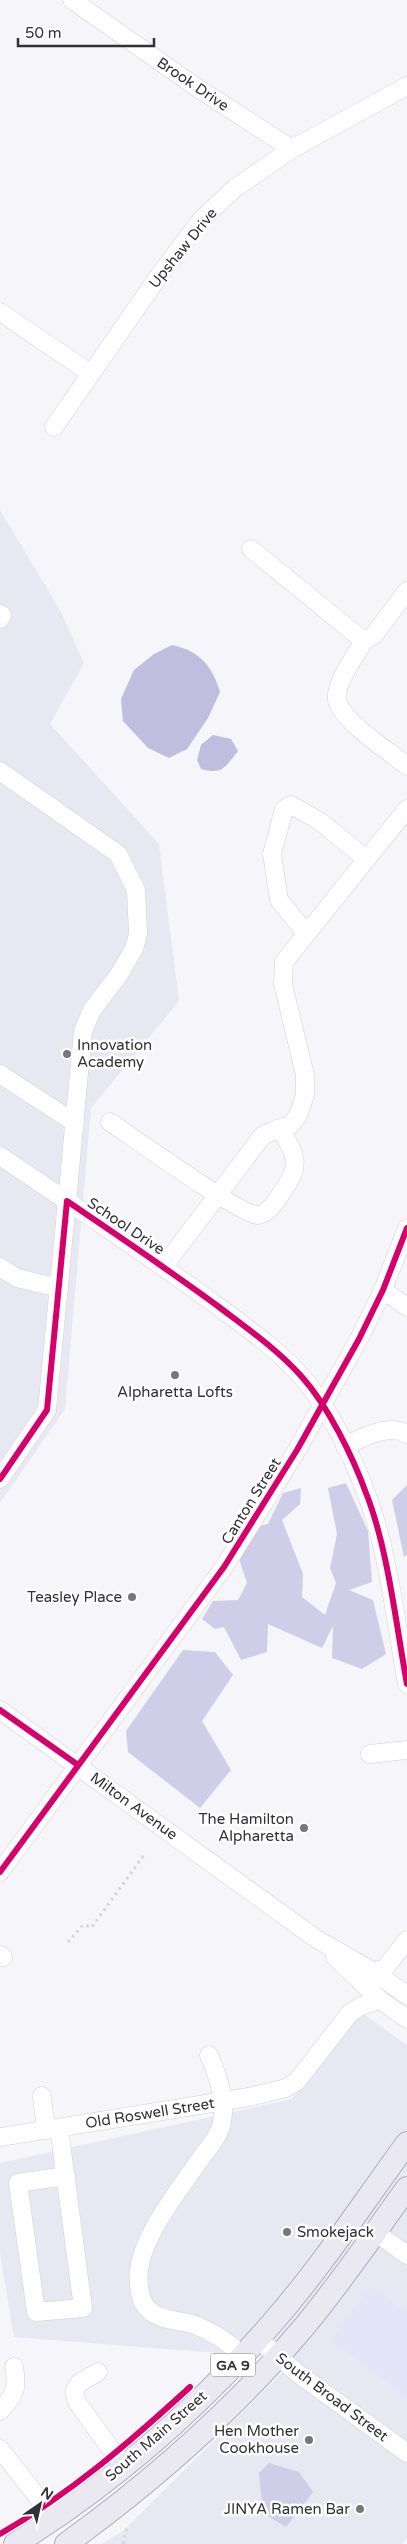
<svg xmlns="http://www.w3.org/2000/svg" width="407" height="2544" viewBox="0 0 407 2544" font-family="'Varela Round',sans-serif">
	<style>
		.built { fill: #e8e8f3 }
		.green { fill: #e6e4f9 }
		.forest { fill: #cfcde8 }
		.water { fill: #c0bdde }
		.lines { fill: none; stroke-linecap: round; stroke-linejoin: round }
		.minor-casing { stroke: #d1d1d5; stroke-width: 19 }
		.major-casing { stroke: #b0aebe; stroke-width: 24 }
		.path { stroke: #d6d6d8; stroke-width: 3; stroke-dasharray: 2.5 4; stroke-linecap: butt }
		.minor { stroke: #fefefe; stroke-width: 18 }
		.major { stroke: #eae8f1; stroke-width: 22 }
		.cycleway-casing { stroke: #fff; stroke-width: 9 }
		.cycleway { stroke: #d6006c; stroke-width: 6 }
		.poi-dot { fill: #76767b; stroke: #fff; stroke-width: 2 }
		.labels { text-anchor: middle; dominant-baseline: central; stroke-width: 5; stroke-linejoin: round; paint-order: stroke }
		.shield { fill: #fff; stroke: #6f6f72; stroke-width: 1 }
		.shield-label { font-size: 14px; font-weight: bold; fill: #313136 }
		.street-label { font-size: 15px; fill: #313136; stroke: #fff }
		.poi-label { font-size: 15px; fill: #313136; stroke: #fff; text-anchor: end }
	</style>
	<rect width="100%" height="100%" fill="#f5f5fa"/>
	<!-- built -->
	<g class="built">
		<polygon points="0,510 61,612 84,663 50,724 159,844 179,1001 91,1108 65,1409 0,1503"/>
		<polygon points="358,2010 407,2045 407,2538 402,2544 102,2544 123,2531 296,2359 14,2337 0,2253 0,2163 292,2099"/>
	</g>
	<!-- green -->
	<polygon class="green" points="371,2286 407,2313 407,2396 331,2340"/>
	<!-- forest -->
	<g class="forest">
		<polygon points="346,1483 368,1531 372,1582 349,1590 373,1600 386,1654 362,1669 332,1658 333,1626 322,1648 268,1624 267,1652 241,1660 224,1627 215,1629 202,1619 213,1601 238,1600 247,1583 238,1556 258,1526 268,1524 283,1493 301,1488 300,1504 282,1520 303,1574 302,1597 325,1615 336,1583 330,1568 337,1534 328,1488"/>
		<polygon points="407,1485 407,1555 404,1557 392,1500"/>
		<polygon points="183,1650 215,1652 233,1675 202,1721 231,1770 200,1808 128,1752 126,1731"/>
		<polygon points="269,2463 299,2472 313,2492 286,2527 263,2513 259,2473"/>
	</g>
	<!-- water -->
	<g class="water">
		<path d="M172,645C200,651 212,666 220,692L208,718L187,749L169,758L148,748L123,721L121,699L134,670L154,654Z"/>
		<path d="M213,735L231,739L238,751C225,767 223,775 201,769L197,760L201,745Z"/>
	</g>
	<g class="lines">
		<!-- minor casing -->
		<g class="minor-casing">
			<g id="minor">
				<polyline points="72,0 199,89 292,149"/>
				<polyline points="0,312 90,373"/>
				<polyline points="54,427 161,273 202,219 235,188 292,149 407,86"/>
				<polyline points="251,549 364,641 374,635 407,591"/>
				<polyline points="0,614 2,615 0,619"/>
				<path d="M364,641C356,654 334,685 337,700C342,722 389,751 407,766"/>
				<polyline points="0,771 118,854 136,890 138,934 134,949 118,976 92,1010 83,1031 67,1201 0,1156"/>
				<polyline points="306,933 279,900 272,854 284,809 291,805 321,822 366,859"/>
				<polyline points="0,1074 75,1123"/>
				<path d="M110,1122C131,1136 242,1216 258,1215C271,1214 281,1193 288,1183C302,1162 292,1147 279,1128"/>
				<polyline points="164,1266 263,1135 290,1125 298,1116 305,1095 305,1075 283,984 284,962 407,809"/>
				<polyline points="0,1267 17,1278 59,1288"/>
				<polyline points="383,1290 407,1307"/>
				<path d="M345,1446C362,1438 389,1423 407,1434"/>
				<path d="M0,1479L47,1410L67,1201C118,1236 169,1270 219,1307C248,1329 278,1350 302,1377C328,1406 353,1457 366,1493C388,1548 396,1625 407,1684"/>
				<polyline points="0,1710 315,1938 374,1972 407,1995"/>
				<polyline points="370,1754 407,1750"/>
				<polyline points="0,1872 224,1567 297,1450 359,1339 383,1290 407,1228"/>
				<polyline points="0,1955 3,1957"/>
				<polyline points="335,1957 380,2000 407,2019"/>
				<polyline points="374,1972 385,1968 407,1940"/>
				<path d="M209,2055C218,2076 226,2099 222,2122C220,2135 209,2147 201,2158C179,2191 133,2244 139,2286C140,2293 141,2301 146,2307C159,2322 178,2319 195,2325C214,2332 228,2342 243,2356"/>
				<polyline points="42,2096 46,2130"/>
				<polyline points="59,2128 83,2308 36,2312 18,2183 66,2176"/>
				<polyline points="0,2137 249,2097 286,2088 297,2081 350,2013 361,2006 380,2000"/>
				<polyline points="375,2232 407,2255"/>
				<polyline points="258,2339 300,2375 407,2453"/>
				<polyline points="98,2372 79,2383 74,2392 77,2402 123,2466"/>
				<path d="M0,2411C15,2395 18,2389 14,2367"/>
				<polyline points="0,2449 54,2518"/>
			</g>
		</g>
		<!-- major casing -->
		<g class="major-casing">
			<g id="major">
				<path d="M15,2544C111,2484 199,2408 273,2322C322,2266 363,2203 407,2143"/>
				<path d="M66,2544C153,2481 233,2411 303,2328C340,2284 373,2235 407,2188"/>
			</g>
		</g>
		<!-- path -->
		<g class="path">
			<polyline points="68,1942 83,1925 92,1927 144,1855"/>
			<polyline points="123,2544 127,2527"/>
		</g>
		<!-- minor -->
		<use href="#minor" class="minor"/>
		<!-- major -->
		<use href="#major" class="major"/>
		<!-- cycleway casing -->
		<g class="cycleway-casing">
			<g id="cycleway">
				<path d="M0,1479L47,1410L67,1201C118,1236 169,1270 219,1307C248,1329 278,1350 302,1377C328,1406 353,1457 366,1493C388,1548 396,1625 407,1684"/>
				<polyline points="0,1710 78,1765"/>
				<polyline points="0,1872 224,1567 297,1450 359,1339 383,1290 407,1228"/>
				<path d="M0,2534C71,2493 130,2442 190,2387"/>
			</g>
		</g>
		<!-- cycleway -->
		<use href="#cycleway" class="cycleway"/>
	</g>
	<!-- markers -->
	<g class="poi-dot">
		<circle cx="67" cy="1054" r="5"/>
		<circle cx="175" cy="1375" r="5"/>
		<circle cx="132" cy="1597" r="5"/>
		<circle cx="304" cy="1828" r="5"/>
		<circle cx="287" cy="2232" r="5"/>
		<circle cx="309" cy="2440" r="5"/>
		<circle cx="360" cy="2509" r="5"/>
	</g>
	<g class="labels">
		<!-- shield labels -->
		<rect class="shield" x="210.5" y="2353.5" width="45" height="23" rx="4"/>
		<g class="shield-label">
			<text x="233" y="2365">GA 9</text>
		</g>
		<!-- street labels -->
		<g class="street-label">
			<text transform="translate(193 84) rotate(34)">Brook Drive</text>
			<text transform="translate(183 248) rotate(-51)">Upshaw Drive</text>
			<text transform="translate(126 1226) rotate(34)">School Drive</text>
			<text transform="translate(251 1501) rotate(-58)">Canton Street</text>
			<text transform="translate(134 1806) rotate(36)">Milton Avenue</text>
			<text transform="translate(150 2113) rotate(-9)">Old Roswell Street</text>
			<text transform="translate(332 2397) rotate(37)">South Broad Street</text>
			<text transform="translate(156 2436) rotate(-41)">South Main Street</text>
		</g>
		<!-- poi labels -->
		<g class="poi-label">
			<text x="77" y="1045" text-anchor="start">Innovation<tspan x="77" dy="17">Academy</tspan></text>
			<text x="175" y="1392" text-anchor="middle">Alpharetta Lofts</text>
			<text x="122" y="1597">Teasley Place</text>
			<text x="294" y="1819">The Hamilton<tspan x="294" dy="17">Alpharetta</tspan></text>
			<text x="297" y="2232" text-anchor="start">Smokejack</text>
			<text x="299" y="2431">Hen Mother<tspan x="299" dy="17">Cookhouse</tspan></text>
			<text x="350" y="2509">JINYA Ramen Bar</text>
		</g>
	</g>
	<!-- north arrow -->
	<g transform="translate(40 2504) rotate(34)" stroke="#ffffff" stroke-width="4" paint-order="stroke">
	<path d="M0-4L9 19L0 12L-9 19Z" fill="#313136"/>
	<text y="-8" font-size="14" font-weight="bold" text-anchor="middle" fill="#313136">N</text>
	</g>
	<!-- scale -->
	<path d="M18 38v8h136v-8" fill="none" stroke="#313136" stroke-width="2.5"/>
	<text x="25" y="38" font-size="15" fill="#313136" stroke="#ffffff" stroke-width="4" paint-order="stroke">50 m</text>
</svg>
